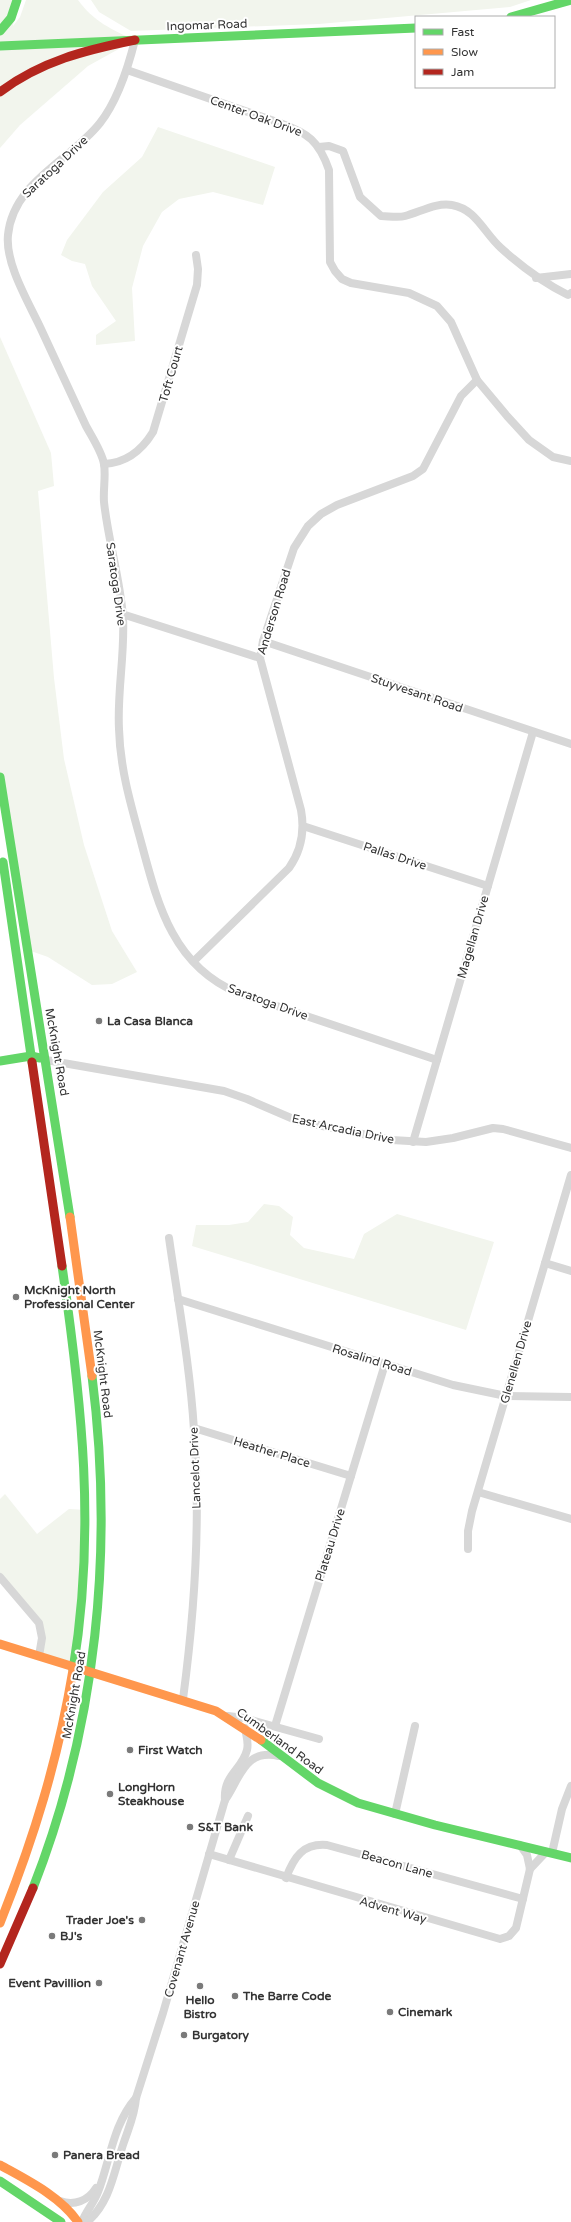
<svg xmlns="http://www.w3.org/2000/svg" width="571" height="2222" viewBox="0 0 571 2222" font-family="'Varela Round',sans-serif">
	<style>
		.green { fill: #f2f5ed }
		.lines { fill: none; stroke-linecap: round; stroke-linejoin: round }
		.street { stroke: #d7d7d7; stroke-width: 8 }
		.fast { stroke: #63d668; stroke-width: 9 }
		.slow { stroke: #ff974d; stroke-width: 9 }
		.jam { stroke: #b3261e; stroke-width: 9 }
		.poi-dot { fill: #7a7a7a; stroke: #fff; stroke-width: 1.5 }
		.labels { text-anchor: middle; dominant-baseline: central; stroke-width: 4; stroke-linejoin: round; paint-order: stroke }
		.street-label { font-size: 12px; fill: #333; stroke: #fff }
		.poi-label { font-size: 12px; font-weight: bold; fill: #333; stroke: #fff; text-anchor: start }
	</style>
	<rect width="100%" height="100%" fill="#fff"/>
	<!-- green -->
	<g class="green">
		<path d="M0,0H17L13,26L20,17L26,0H78C93,21 112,30 135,40L88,66L20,125L0,148Z"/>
		<polygon points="91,0 531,0 510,7 319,24 131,31 99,12"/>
		<polygon points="158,127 275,167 263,205 213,192 179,199 162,212 143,246 132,288 135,341 96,345 96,335 116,321 92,286 85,264 72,261 61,255 67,240 103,192 142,157"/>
		<polygon points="0,337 51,453 54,486 38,491 54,678 64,759 84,845 112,931 137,972 112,984 92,985 48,957 28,950 0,777"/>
		<polygon points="264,1204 279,1206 293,1217 290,1235 304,1248 354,1259 364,1234 397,1214 494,1242 466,1330 192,1246 196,1225 229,1225 248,1222"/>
		<polygon points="5,1494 37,1534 69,1509 87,1510 75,1667 39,1656 42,1633 0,1577 0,1499"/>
	</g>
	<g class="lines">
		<!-- street -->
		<g class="street">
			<path d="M135,40C128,68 118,100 100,123C70,161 13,182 8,235C5,264 29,303 41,329C56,361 71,394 86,426C92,437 102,452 104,464C106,476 103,490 104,502C108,540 120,578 123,617C125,655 117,691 119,729C120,767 130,802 140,838C157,901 171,965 238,993L437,1060"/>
			<path d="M127,70L280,123C308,133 319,141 329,170L330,262L335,271L342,279L351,283L409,293L437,306L451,322L477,380L507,416L529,440L553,457L571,461"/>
			<path d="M319,147L329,146L343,151L360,197L381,216C388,216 398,218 405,216C420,212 437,202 452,205C476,209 484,233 501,248C522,267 542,282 568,295L571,293"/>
			<polyline points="536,278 571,274"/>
			<path d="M104,464C126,463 142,450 153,432L197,285L198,269L196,255"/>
			<polyline points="122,614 260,658"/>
			<polyline points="263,641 571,744"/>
			<polyline points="303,826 488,886"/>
			<path d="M194,961L289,868C301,851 305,832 301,810L260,658L263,641L294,548L308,526L321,514L337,505L413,476L423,469L461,396L477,380"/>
			<polyline points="46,1060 224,1091 247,1099 298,1121 392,1140 426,1142 453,1138 493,1128 503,1129 571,1148"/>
			<polyline points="413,1142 533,732"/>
			<path d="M169,1238C178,1301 190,1366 194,1430C201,1521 195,1609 183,1699"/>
			<polyline points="545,1263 571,1271"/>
			<polyline points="178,1299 453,1385 506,1396 571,1397"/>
			<polyline points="194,1428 351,1476"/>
			<polyline points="478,1492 571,1519"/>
			<polyline points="468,1549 468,1531 472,1511 571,1175"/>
			<polyline points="0,1577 39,1623 42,1638 39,1656"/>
			<polyline points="228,1716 244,1718 319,1739"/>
			<polyline points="275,1726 385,1364"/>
			<path d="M225,1800C223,1775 242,1770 247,1750C249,1742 246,1735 245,1728"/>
			<polyline points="395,1814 415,1726"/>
			<polyline points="552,1853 562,1809 571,1786"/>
			<polyline points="209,1854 500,1939 509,1936 516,1928 530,1869 527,1855 520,1845"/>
			<polyline points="229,1860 248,1816"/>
			<polyline points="530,1869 546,1852"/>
			<path d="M286,1878C294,1857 303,1843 327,1845L523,1899"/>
			<path d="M60,2201C74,2206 88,2201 96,2188"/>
			<path d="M82,2222C86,2211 94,2203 98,2192C110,2161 113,2124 136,2098"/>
			<path d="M87,2222C111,2202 114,2170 124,2142C129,2127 135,2114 136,2098L163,2013L225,1800C240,1779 244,1748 279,1756"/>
		</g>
		<!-- fast -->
		<g class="fast">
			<polyline points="511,17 571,0"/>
			<polyline points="0,31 11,18 17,0"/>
			<polyline points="0,46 416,28"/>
			<polyline points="0,777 70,1217"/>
			<polyline points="3,862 32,1062"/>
			<polyline points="0,1061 31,1056 40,1058"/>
			<path d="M62,1266C82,1404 96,1531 73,1670"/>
			<polyline points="261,1740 318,1783 358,1803 435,1825 571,1858"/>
			<path d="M33,1888C97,1725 114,1549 92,1376"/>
			<polyline points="0,2181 61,2222"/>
		</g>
		<!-- slow -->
		<g class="slow">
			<polyline points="70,1217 92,1376"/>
			<polyline points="0,1644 216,1711 261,1740"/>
			<path d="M0,1923C34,1838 58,1760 73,1670"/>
			<path d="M0,2165C27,2180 60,2196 78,2222"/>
		</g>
		<!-- jam -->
		<g class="jam">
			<path d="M0,92C41,61 86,50 135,40"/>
			<polyline points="32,1062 62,1266"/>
			<polyline points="0,1964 33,1888"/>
		</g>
	</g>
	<!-- markers -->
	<g class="poi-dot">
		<circle cx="99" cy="1021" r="4"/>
		<circle cx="16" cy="1297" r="4"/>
		<circle cx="130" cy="1750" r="4"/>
		<circle cx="110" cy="1794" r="4"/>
		<circle cx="190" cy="1827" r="4"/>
		<circle cx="142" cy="1920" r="4"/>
		<circle cx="52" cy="1936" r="4"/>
		<circle cx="99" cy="1983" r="4"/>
		<circle cx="200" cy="1986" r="4"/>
		<circle cx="235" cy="1996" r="4"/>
		<circle cx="390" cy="2012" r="4"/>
		<circle cx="184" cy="2035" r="4"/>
		<circle cx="55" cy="2155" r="4"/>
	</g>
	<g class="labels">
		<!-- street labels -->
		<g class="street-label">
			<text transform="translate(207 25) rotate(-2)">Ingomar Road</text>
			<text transform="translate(256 116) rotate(20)">Center Oak Drive</text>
			<text transform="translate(55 167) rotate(-43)">Saratoga Drive</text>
			<text transform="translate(171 374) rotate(-74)">Toft Court</text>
			<text transform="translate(116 584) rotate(82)">Saratoga Drive</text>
			<text transform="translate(274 612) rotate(-73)">Anderson Road</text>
			<text transform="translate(417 693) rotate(19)">Stuyvesant Road</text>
			<text transform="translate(395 856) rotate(18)">Pallas Drive</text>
			<text transform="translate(473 937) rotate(-74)">Magellan Drive</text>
			<text transform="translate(268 1002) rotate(20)">Saratoga Drive</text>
			<text transform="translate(57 1052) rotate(80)">McKnight Road</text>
			<text transform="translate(343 1129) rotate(12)">East Arcadia Drive</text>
			<text transform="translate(372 1360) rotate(17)">Rosalind Road</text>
			<text transform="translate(516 1362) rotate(-74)">Glenellen Drive</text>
			<text transform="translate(103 1374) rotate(83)">McKnight Road</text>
			<text transform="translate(272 1452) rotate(17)">Heather Place</text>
			<text transform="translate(195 1468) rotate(-92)">Lancelot Drive</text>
			<text transform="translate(330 1545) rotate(-73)">Plateau Drive</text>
			<text transform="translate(74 1695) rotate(-80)">McKnight Road</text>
			<text transform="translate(280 1741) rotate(36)">Cumberland Road</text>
			<text transform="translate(397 1864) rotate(16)">Beacon Lane</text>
			<text transform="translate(393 1910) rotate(16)">Advent Way</text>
			<text transform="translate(182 1949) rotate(-74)">Covenant Avenue</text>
		</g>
		<!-- poi labels -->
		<g class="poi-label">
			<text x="107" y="1021">La Casa Blanca</text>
			<text x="24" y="1290">McKnight North<tspan x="24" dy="14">Professional Center</tspan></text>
			<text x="138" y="1750">First Watch</text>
			<text x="118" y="1787">LongHorn<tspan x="118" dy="14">Steakhouse</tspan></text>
			<text x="198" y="1827">S&amp;T Bank</text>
			<text x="134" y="1920" text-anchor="end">Trader Joe's</text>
			<text x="60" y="1936">BJ's</text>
			<text x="91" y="1983" text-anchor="end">Event Pavillion</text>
			<text x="243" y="1996">The Barre Code</text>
			<text x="200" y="2000" text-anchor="middle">Hello<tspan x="200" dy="14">Bistro</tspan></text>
			<text x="398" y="2012">Cinemark</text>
			<text x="192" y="2035">Burgatory</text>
			<text x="63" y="2155">Panera Bread</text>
		</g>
	</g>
	<!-- legend -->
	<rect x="415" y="16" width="140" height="72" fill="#ffffff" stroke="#adadad"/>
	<rect x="423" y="29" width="20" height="6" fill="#63d668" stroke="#adadad"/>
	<text x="451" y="36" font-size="12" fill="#333333">Fast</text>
	<rect x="423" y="49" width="20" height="6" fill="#ff974d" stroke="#adadad"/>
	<text x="451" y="56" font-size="12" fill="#333333">Slow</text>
	<rect x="423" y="69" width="20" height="6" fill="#b3261e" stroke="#adadad"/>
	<text x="451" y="76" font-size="12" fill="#333333">Jam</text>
</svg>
